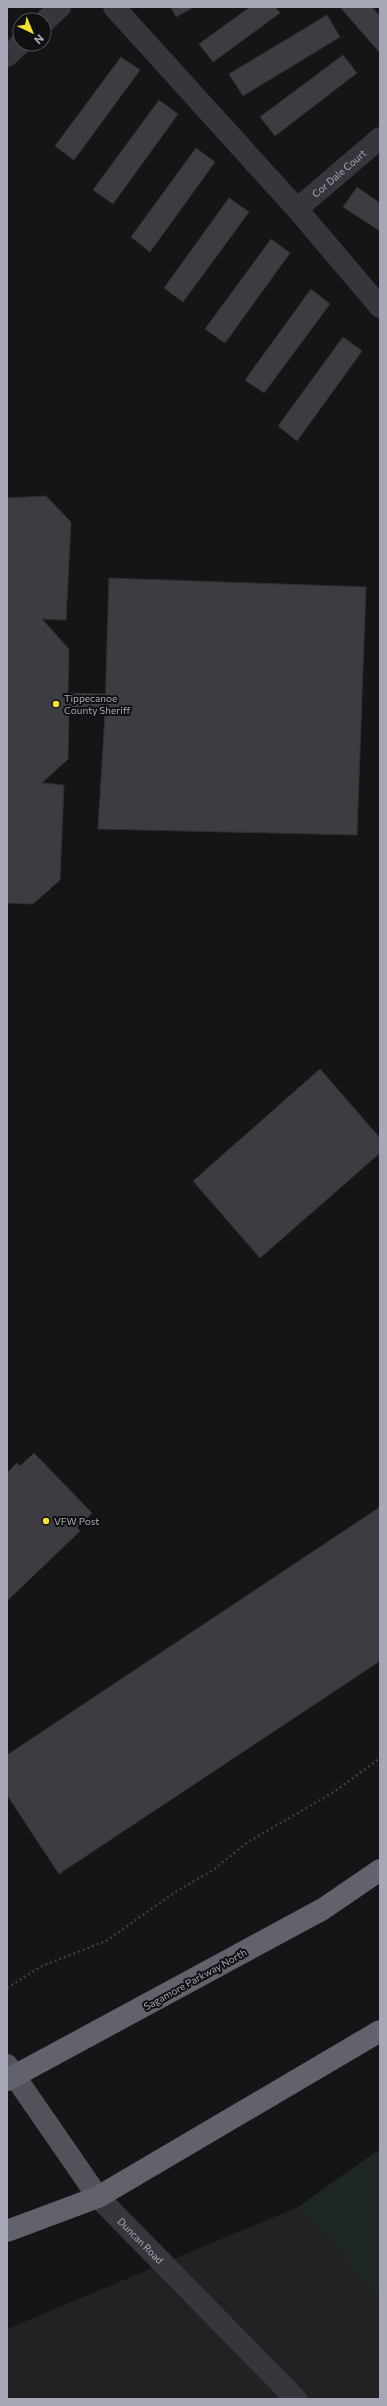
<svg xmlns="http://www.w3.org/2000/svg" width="387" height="2406" viewBox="0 0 387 2406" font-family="Commissioner,sans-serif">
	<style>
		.built { fill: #222124 }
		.green { fill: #1f2722 }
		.building { fill: #3d3c41; stroke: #302f33 }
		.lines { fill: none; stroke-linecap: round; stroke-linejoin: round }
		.path { stroke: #3c3c43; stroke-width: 2.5; stroke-dasharray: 2 3; stroke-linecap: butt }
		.minor { stroke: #36363c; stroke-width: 22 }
		.major { stroke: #52525b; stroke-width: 22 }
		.highway { stroke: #62626d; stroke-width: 22 }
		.poi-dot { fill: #f4e130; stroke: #101012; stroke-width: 1.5 }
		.labels { text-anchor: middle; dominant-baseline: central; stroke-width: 4; stroke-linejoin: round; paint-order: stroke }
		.street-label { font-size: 10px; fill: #a7a8b7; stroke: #101012 }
		.poi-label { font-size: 10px; fill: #a7a8b7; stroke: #101012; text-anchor: start }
	</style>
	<rect width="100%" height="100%" fill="#151517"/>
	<!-- built -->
	<polygon class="built" points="298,2207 380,2297 380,2399 7,2399 7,2329"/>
	<!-- green -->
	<polygon class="green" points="380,2149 380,2297 298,2207"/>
	<!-- building -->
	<g class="building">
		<polygon points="171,7 194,7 176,17"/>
		<polygon points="250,7 275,7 280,13 213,62 199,44"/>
		<polygon points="340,7 372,7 380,16 380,53"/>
		<polygon points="327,15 340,37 243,96 229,74"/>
		<polygon points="343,55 357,73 275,136 260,117"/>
		<polygon points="121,57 140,70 74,160 55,146"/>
		<polygon points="159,100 178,114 113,204 93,190"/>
		<polygon points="196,148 215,162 150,252 131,237"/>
		<polygon points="357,187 380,203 380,231 343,207"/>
		<polygon points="229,198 249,212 183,302 164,288"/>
		<polygon points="271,239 290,253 225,343 205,329"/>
		<polygon points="311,289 330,304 264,393 245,380"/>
		<polygon points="343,337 362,351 297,441 278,426"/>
		<polygon points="46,496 71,522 66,620 42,619 69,649 68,693 105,694 105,713 69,713 68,759 42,783 64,785 60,880 33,904 7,903 7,498"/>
		<polygon points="109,578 366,587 357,835 98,829 105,713"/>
		<polygon points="320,1069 380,1138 380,1153 260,1258 193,1181"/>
		<polygon points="34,1453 92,1513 77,1528 80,1531 7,1601 7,1473 17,1463 20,1466"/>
		<polygon points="380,1507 380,1661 59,1874 7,1795 7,1755"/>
	</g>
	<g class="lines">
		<!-- path -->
		<polyline class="path" points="7,1988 42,1966 106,1941 177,1891 213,1870 248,1842 334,1792 380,1758"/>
		<!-- minor -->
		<g class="minor">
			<polyline points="114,7 297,209 380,307"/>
			<polyline points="44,22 60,7"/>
			<polyline points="7,56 20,44"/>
			<path id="s1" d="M297,209L380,138"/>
			<path id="s2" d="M98,2197L296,2399"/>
		</g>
		<!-- major -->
		<polyline class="major" points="7,2065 98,2197"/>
		<!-- highway -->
		<g class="highway">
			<polyline points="7,2080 323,1909 380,1870"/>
			<polyline points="7,2231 98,2197 380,2031"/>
		</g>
	</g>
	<!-- markers -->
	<g class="poi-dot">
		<circle cx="56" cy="704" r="4"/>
		<circle cx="46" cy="1521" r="4"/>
	</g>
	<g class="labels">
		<!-- street labels -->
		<g class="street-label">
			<text stroke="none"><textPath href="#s1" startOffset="55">Cor Dale Court</textPath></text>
			<text transform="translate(195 1979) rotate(-29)">Sagamore Parkway North</text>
			<text stroke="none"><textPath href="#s2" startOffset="61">Duncan Road</textPath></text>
		</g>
		<!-- poi labels -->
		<g class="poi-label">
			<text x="64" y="698">Tippecanoe<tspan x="64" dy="12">County Sheriff</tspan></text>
			<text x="54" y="1521">VFW Post</text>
		</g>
	</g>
	<!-- border -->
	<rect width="387" height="2406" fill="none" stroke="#a7a8b7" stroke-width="16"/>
	<!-- north arrow -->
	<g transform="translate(32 32) rotate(136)"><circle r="19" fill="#101012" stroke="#4c4d54"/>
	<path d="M0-3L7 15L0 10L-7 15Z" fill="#f4e130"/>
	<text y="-6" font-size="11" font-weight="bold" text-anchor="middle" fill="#a7a8b7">N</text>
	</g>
</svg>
